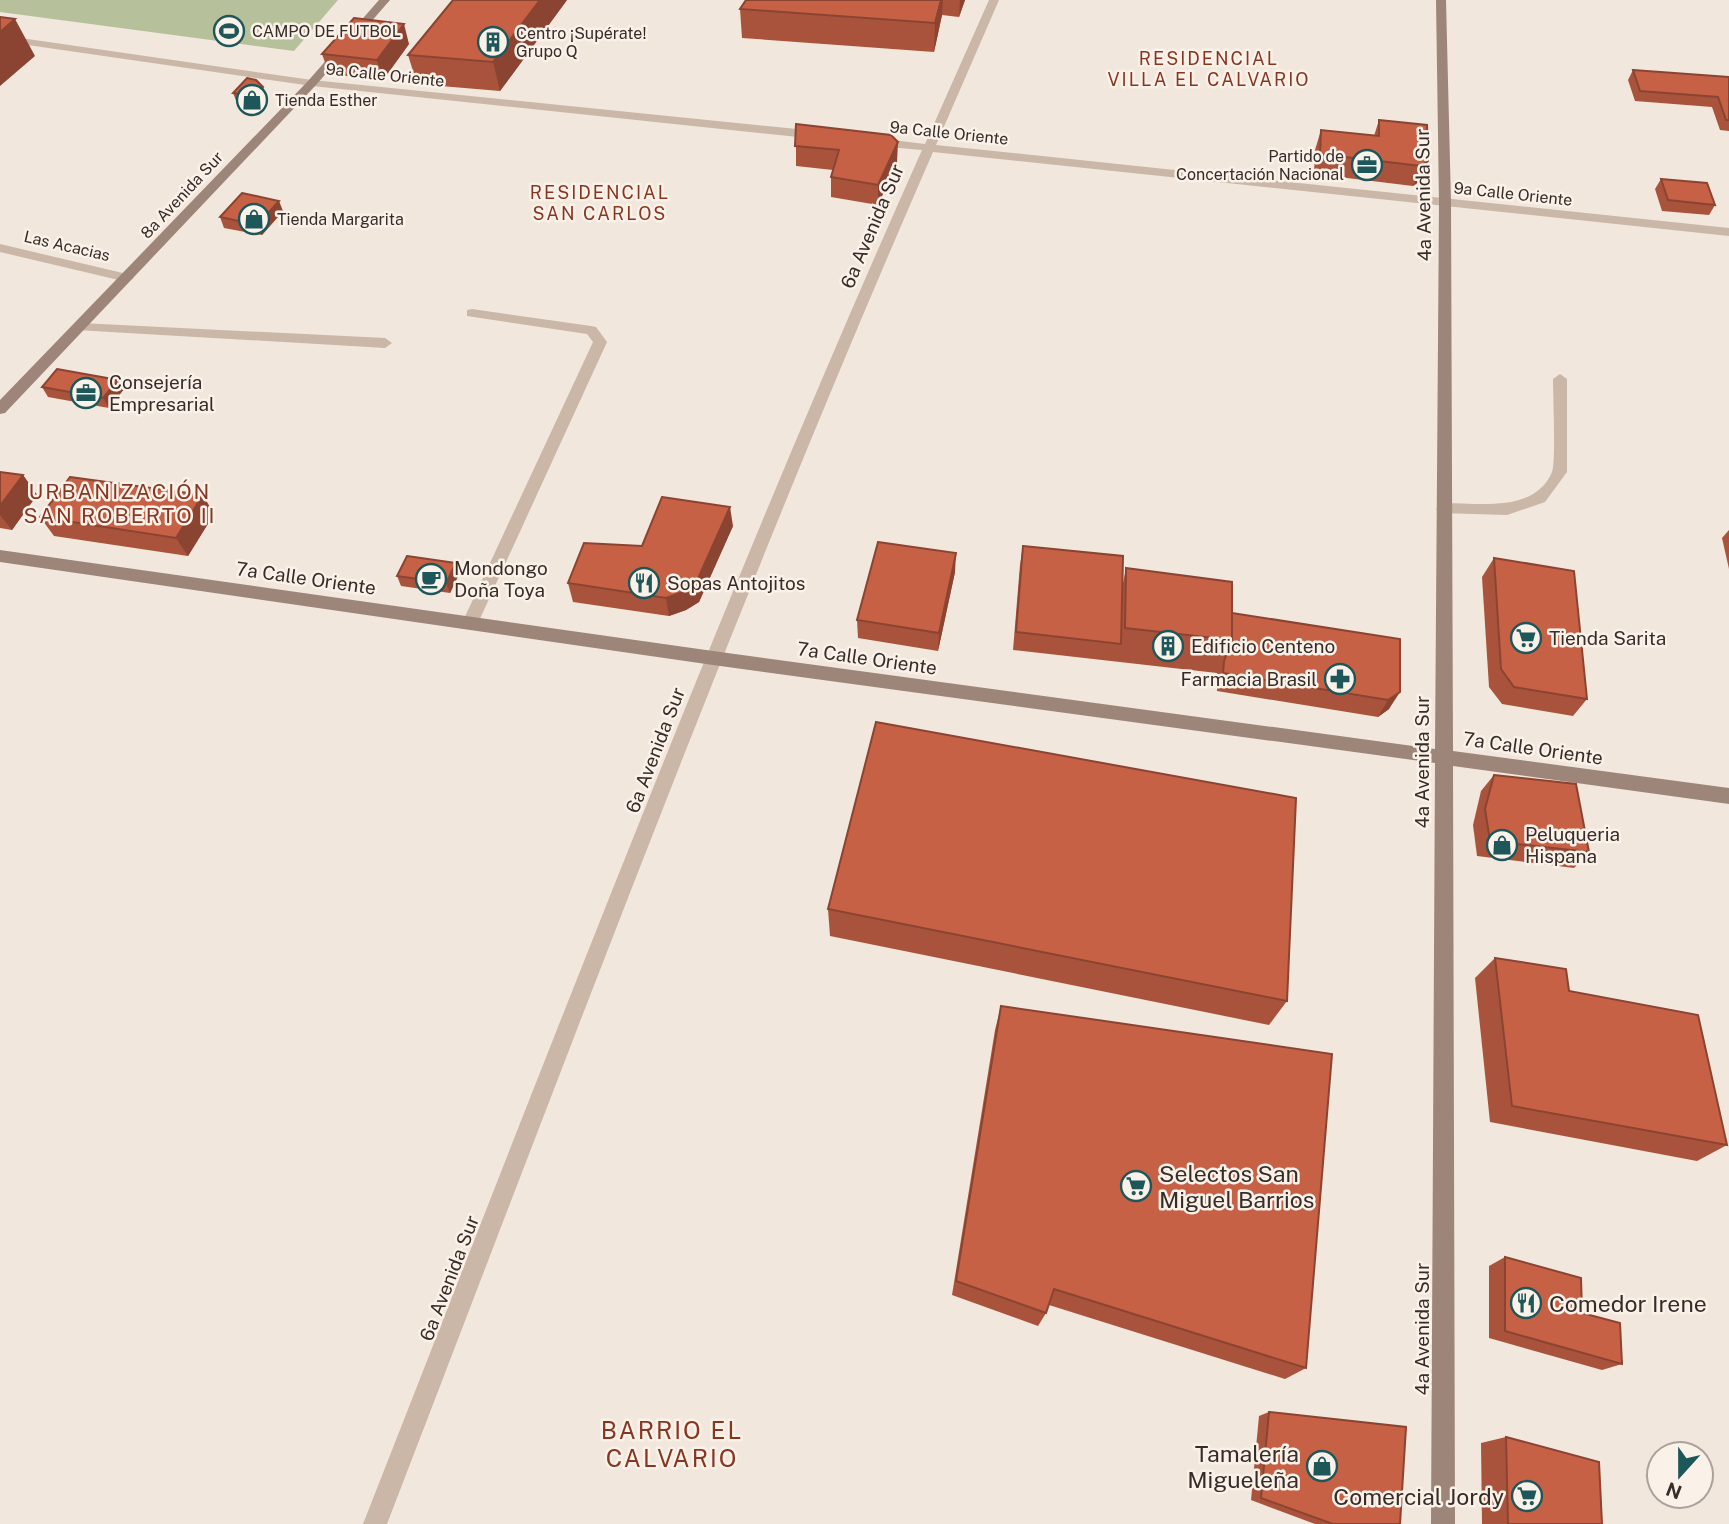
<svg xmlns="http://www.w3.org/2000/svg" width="1729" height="1524" viewBox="0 0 1729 1524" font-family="'Public Sans',sans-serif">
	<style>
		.green { fill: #b6c19c }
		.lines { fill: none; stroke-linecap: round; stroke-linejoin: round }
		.lane { fill: #cab7a8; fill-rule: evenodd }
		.street { fill: #cab7a8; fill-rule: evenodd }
		.secondary { fill: #9e8579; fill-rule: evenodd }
		.wall { fill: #aa533c }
		.shaded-wall { fill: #8b4431 }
		.building { fill: #c66146; stroke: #8b4431; stroke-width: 2 }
		.labels { text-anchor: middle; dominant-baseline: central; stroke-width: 5; stroke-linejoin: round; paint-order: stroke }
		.far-poi-label { font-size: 16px; fill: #372c28; stroke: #faf1e9; text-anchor: start }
		.far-street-label { font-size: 16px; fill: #372c28; stroke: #faf1e9 }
		.far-neighbourhood-label { font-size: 18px; letter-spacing: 2px; fill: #873621; stroke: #faf1e9 }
		.street-label { font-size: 19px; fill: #372c28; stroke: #faf1e9 }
		.poi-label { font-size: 19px; fill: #372c28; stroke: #faf1e9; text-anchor: start }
		.neighbourhood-label { font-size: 21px; letter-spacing: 2px; fill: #873621; stroke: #faf1e9 }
		.near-poi-label { font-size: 23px; fill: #372c28; stroke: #faf1e9; text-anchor: start }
		.near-neighbourhood-label { font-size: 24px; letter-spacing: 2px; fill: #873621; stroke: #faf1e9 }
	</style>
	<rect width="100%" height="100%" fill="#f2e7dc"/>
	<!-- green -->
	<polygon class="green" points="0,0 338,0 294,51 0,12"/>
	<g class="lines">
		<!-- lane -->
		<path class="lane" d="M1560,374L1567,379V472L1545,502L1507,515L1439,513L1436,509L1444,503C1479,503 1535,513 1552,472C1556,462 1553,395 1553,379Z"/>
		<!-- street -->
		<g class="street">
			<path d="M989,0H999L936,145L1729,228V236L933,152C736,603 564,1065 387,1524H363C544,1064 720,602 922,150L876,146L870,142L876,138L925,144Z"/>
			<polygon points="0,35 312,80 817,131 823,135 817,139 312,86 0,41"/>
			<polygon points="0,244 127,274 134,278 127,282 0,252"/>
			<polygon points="472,309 591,326 596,327 607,342 478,623 470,629 462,623 593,342 587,334 467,316 467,310"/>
			<polygon points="81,323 385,338 392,343 385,348 76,330 76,324"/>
		</g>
		<!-- secondary -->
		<g class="secondary">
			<polygon points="379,0 390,0 316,85 5,413 0,414 0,400 308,81"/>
			<polygon points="1436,0 1446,0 1451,203 1453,751 1729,788 1729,804 1453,766 1455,1524 1431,1524 1435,763 713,665 0,562 0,550 713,651 1435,749 1439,203"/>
		</g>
	</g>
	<!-- wall -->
	<g class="wall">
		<polygon points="567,0 500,91 417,84 408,55"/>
		<polygon points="746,0 965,0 959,17 942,15 934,52 742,38 740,9"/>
		<polygon points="409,44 383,80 329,74 322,54"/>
		<polygon points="1633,70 1729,77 1729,131 1720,130 1712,107 1635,101 1628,80"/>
		<polygon points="233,93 267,97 257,106 237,103"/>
		<polygon points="1379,120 1427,125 1420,181 1413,186 1314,174 1315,150 1321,130 1374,136"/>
		<polygon points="796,124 897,162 878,205 831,197 831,177 833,170 796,166"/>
		<polygon points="1661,179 1715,205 1709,215 1662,211 1655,189"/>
		<polygon points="283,211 262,235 224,228 220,217"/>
		<polygon points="42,387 124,389 109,408 48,397"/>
		<polygon points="0,472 23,475 37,495 12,530 0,528"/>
		<polygon points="214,514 188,556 54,536 40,517"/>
		<polygon points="733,526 699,602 686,610 669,616 573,602 568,583 642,546"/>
		<polygon points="1729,530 1729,569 1722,538"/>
		<polygon points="1023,546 1123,583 1126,568 1232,613 1400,639 1389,709 1378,717 1217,691 1217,673 1013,650 1020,565"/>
		<polygon points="1494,558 1587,699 1573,716 1502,704 1489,687 1482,577"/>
		<polygon points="456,563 460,572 450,593 401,586 397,576"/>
		<polygon points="955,572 938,651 858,638 857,620"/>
		<polygon points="1494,775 1589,852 1574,868 1477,856 1473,825 1481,791"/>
		<polygon points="828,909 1287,1001 1269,1025 830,936"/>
		<polygon points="1495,958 1569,991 1727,1145 1697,1161 1490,1122 1475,978"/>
		<polygon points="1001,1006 1306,1368 1285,1379 1049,1305 1046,1313 1038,1326 952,1295 995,1030"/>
		<polygon points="1505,1257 1622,1364 1602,1370 1489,1338 1489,1266"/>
		<polygon points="1269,1412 1400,1524 1315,1524 1251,1500 1259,1416"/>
		<polygon points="1506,1437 1602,1524 1482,1524 1481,1443"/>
	</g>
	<!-- shaded-wall -->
	<g class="shaded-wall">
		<polygon points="540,0 567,0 500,91 493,62"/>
		<polygon points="941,0 943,0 942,15 934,52 935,23"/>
		<polygon points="960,0 965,0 959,17"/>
		<polygon points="15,19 35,56 0,86 0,32"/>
		<polygon points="404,24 409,44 383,80 377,60"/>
		<polygon points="263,87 267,97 257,106 253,96"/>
		<polygon points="898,142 897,162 878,205 878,185"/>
		<polygon points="1428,161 1420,181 1413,186 1421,166"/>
		<polygon points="279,201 283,211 262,235 257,225"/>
		<polygon points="118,380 124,389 109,408 103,398"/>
		<polygon points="23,475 37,495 12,530 0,515 0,506"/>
		<polygon points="203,495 214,514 188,556 176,538"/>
		<polygon points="730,507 733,526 699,602 686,610 669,616 666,598"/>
		<polygon points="956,553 955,572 938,651 939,633"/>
		<polygon points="456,563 460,572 450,593 446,583"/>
		<polygon points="1400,692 1389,709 1378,717 1388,700"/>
	</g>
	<!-- building -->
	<g class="building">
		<polygon points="453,0 540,0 493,62 408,55"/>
		<polygon points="746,0 941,0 935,23 740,9"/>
		<polygon points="0,17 15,19 0,32"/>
		<polygon points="354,18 404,24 377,60 322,54"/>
		<polygon points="1633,70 1729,77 1729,120 1726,120 1718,97 1640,91"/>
		<polygon points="247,78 256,80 263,87 253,96 233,93"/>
		<polygon points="1379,120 1427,125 1428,161 1421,166 1320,154 1321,130 1379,136"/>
		<polygon points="796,124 891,135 898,142 878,185 831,177 839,150 795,146"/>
		<polygon points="1661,179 1707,183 1715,205 1668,200"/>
		<polygon points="242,193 279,201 257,225 220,217"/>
		<polygon points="57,369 118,380 103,398 42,387"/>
		<polygon points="0,472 23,475 0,506"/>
		<polygon points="70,477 203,495 176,538 40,517"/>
		<polygon points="662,497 730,507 696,583 683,592 666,598 568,583 584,543 642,546"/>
		<polygon points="878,542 956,553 939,633 857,620"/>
		<polygon points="1023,546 1123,556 1121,644 1016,632"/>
		<polygon points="407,556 456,563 446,583 397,576"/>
		<polygon points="1494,558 1574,571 1587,699 1514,687 1501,669"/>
		<polygon points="1126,568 1232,582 1232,640 1125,628"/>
		<polygon points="1232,613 1400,639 1400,692 1388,700 1223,673 1224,661 1232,640"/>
		<polygon points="876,722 1296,798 1287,1001 828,909"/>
		<polygon points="1494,775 1576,784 1589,852 1490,841 1485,809"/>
		<polygon points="1495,958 1566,969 1569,991 1698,1015 1727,1145 1512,1106"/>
		<polygon points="1001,1006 1332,1054 1306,1368 1054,1289 1046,1313 956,1281"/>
		<polygon points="1505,1257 1581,1278 1582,1313 1620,1323 1622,1364 1505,1331"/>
		<polygon points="1269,1412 1406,1427 1400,1524 1333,1524 1261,1498"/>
		<polygon points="1506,1437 1599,1462 1602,1524 1508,1524"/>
	</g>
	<!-- icons -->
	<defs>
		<g id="stadium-ring" transform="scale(1.575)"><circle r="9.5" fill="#faf1e9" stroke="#1e5759" stroke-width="1.5"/><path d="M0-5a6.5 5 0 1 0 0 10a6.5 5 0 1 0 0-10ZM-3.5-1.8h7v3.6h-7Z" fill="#1e5759"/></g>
		<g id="building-ring" transform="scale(1.575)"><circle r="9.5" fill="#faf1e9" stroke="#1e5759" stroke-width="1.5"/><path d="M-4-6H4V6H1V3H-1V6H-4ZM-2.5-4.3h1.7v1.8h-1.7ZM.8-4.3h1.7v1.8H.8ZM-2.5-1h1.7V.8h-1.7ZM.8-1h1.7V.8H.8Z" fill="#1e5759"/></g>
		<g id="shop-ring" transform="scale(1.575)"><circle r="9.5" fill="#faf1e9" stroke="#1e5759" stroke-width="1.5"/><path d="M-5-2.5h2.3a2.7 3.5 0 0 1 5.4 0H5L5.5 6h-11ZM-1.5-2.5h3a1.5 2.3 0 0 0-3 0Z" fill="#1e5759"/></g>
		<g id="office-ring" transform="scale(1.575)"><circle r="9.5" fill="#faf1e9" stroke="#1e5759" stroke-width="1.5"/><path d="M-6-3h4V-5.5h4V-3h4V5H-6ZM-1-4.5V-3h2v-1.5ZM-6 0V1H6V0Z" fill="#1e5759"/></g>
		<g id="cafe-ring" transform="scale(1.575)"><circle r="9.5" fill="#faf1e9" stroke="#1e5759" stroke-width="1.5"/><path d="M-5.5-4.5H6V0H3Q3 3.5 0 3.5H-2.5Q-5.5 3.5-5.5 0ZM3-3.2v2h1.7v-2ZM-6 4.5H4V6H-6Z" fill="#1e5759"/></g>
		<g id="restaurant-ring" transform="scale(1.575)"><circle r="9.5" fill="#faf1e9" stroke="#1e5759" stroke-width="1.5"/><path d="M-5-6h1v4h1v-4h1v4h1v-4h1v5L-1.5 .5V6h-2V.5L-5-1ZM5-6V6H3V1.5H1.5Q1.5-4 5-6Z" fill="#1e5759"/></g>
		<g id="supermarket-ring" transform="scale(1.575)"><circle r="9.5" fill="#faf1e9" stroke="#1e5759" stroke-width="1.5"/><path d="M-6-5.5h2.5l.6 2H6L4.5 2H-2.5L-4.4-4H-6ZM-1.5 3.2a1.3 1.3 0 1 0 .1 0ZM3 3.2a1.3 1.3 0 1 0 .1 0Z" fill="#1e5759"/></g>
		<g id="pharmacy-ring" transform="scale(1.575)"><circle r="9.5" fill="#faf1e9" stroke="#1e5759" stroke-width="1.5"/><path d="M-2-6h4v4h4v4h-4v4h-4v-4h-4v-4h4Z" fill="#1e5759"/></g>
	</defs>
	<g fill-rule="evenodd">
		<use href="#stadium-ring" x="229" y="31"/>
		<use href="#building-ring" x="493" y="42"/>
		<use href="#shop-ring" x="252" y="100"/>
		<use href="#office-ring" x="1367" y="165"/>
		<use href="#shop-ring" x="254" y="219"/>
		<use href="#office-ring" x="86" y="393"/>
		<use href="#cafe-ring" x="431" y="579"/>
		<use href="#restaurant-ring" x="644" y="583"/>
		<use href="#supermarket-ring" x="1526" y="638"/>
		<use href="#building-ring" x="1168" y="646"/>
		<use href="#pharmacy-ring" x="1340" y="679"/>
		<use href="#shop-ring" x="1502" y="845"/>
		<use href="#supermarket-ring" x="1136" y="1186"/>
		<use href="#restaurant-ring" x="1526" y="1303"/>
		<use href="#shop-ring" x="1322" y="1466"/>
		<use href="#supermarket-ring" x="1527" y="1496"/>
	</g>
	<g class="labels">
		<!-- far-poi labels -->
		<g class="far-poi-label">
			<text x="252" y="31">CAMPO DE FUTBOL</text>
			<text x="516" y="33">Centro ¡Supérate!<tspan x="516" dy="18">Grupo Q</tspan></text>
			<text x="275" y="100">Tienda Esther</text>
			<text x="1344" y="156" text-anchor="end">Partido de<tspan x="1344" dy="18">Concertación Nacional</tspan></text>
			<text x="277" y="219">Tienda Margarita</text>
		</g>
		<!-- far-street labels -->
		<g class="far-street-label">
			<text transform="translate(385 75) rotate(6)">9a Calle Oriente</text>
			<text transform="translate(949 133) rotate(6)">9a Calle Oriente</text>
			<text transform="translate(1513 194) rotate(6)">9a Calle Oriente</text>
			<text transform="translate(182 195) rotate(-47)">8a Avenida Sur</text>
			<text transform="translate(67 246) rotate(13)">Las Acacias</text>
		</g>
		<!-- far-neighbourhood labels -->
		<g class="far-neighbourhood-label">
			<text x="1209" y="58">RESIDENCIAL<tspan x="1209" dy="21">VILLA EL CALVARIO</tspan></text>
			<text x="600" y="192">RESIDENCIAL<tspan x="600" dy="21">SAN CARLOS</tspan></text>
		</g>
		<!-- street labels -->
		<g class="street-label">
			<text transform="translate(1423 195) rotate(-91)">4a Avenida Sur</text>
			<text transform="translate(872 226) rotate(-67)">6a Avenida Sur</text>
			<text transform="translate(306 578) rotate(8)">7a Calle Oriente</text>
			<text transform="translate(867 658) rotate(8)">7a Calle Oriente</text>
			<text transform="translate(1533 748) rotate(8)">7a Calle Oriente</text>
			<text transform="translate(655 750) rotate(-69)">6a Avenida Sur</text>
			<text transform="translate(1422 762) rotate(-90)">4a Avenida Sur</text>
			<text transform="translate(449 1278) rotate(-69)">6a Avenida Sur</text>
			<text transform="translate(1422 1329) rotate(-90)">4a Avenida Sur</text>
		</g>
		<!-- poi labels -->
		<g class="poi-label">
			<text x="109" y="382">Consejería<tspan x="109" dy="22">Empresarial</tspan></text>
			<text x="454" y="568">Mondongo<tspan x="454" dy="22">Doña Toya</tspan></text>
			<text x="667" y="583">Sopas Antojitos</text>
			<text x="1549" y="638">Tienda Sarita</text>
			<text x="1191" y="646">Edificio Centeno</text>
			<text x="1317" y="679" text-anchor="end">Farmacia Brasil</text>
			<text x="1525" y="834">Peluqueria<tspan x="1525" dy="22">Hispana</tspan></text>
		</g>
		<!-- neighbourhood labels -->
		<g class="neighbourhood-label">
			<text x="120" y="491">URBANIZACIÓN<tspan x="120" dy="24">SAN ROBERTO II</tspan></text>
		</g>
		<!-- near-poi labels -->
		<g class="near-poi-label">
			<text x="1159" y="1173">Selectos San<tspan x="1159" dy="26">Miguel Barrios</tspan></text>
			<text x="1549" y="1303">Comedor Irene</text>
			<text x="1299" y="1453" text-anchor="end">Tamalería<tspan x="1299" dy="26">Migueleña</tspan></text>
			<text x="1504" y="1496" text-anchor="end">Comercial Jordy</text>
		</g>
		<!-- near-neighbourhood labels -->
		<g class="near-neighbourhood-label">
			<text x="672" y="1430">BARRIO EL<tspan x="672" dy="28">CALVARIO</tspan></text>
		</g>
	</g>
	<!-- north arrow -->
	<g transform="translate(1680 1475) rotate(201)"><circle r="33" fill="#faf1e9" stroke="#aca29c" stroke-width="2"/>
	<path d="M0-5L12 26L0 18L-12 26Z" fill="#1e5759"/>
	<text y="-10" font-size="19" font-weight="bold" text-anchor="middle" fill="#372c28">N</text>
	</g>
</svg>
